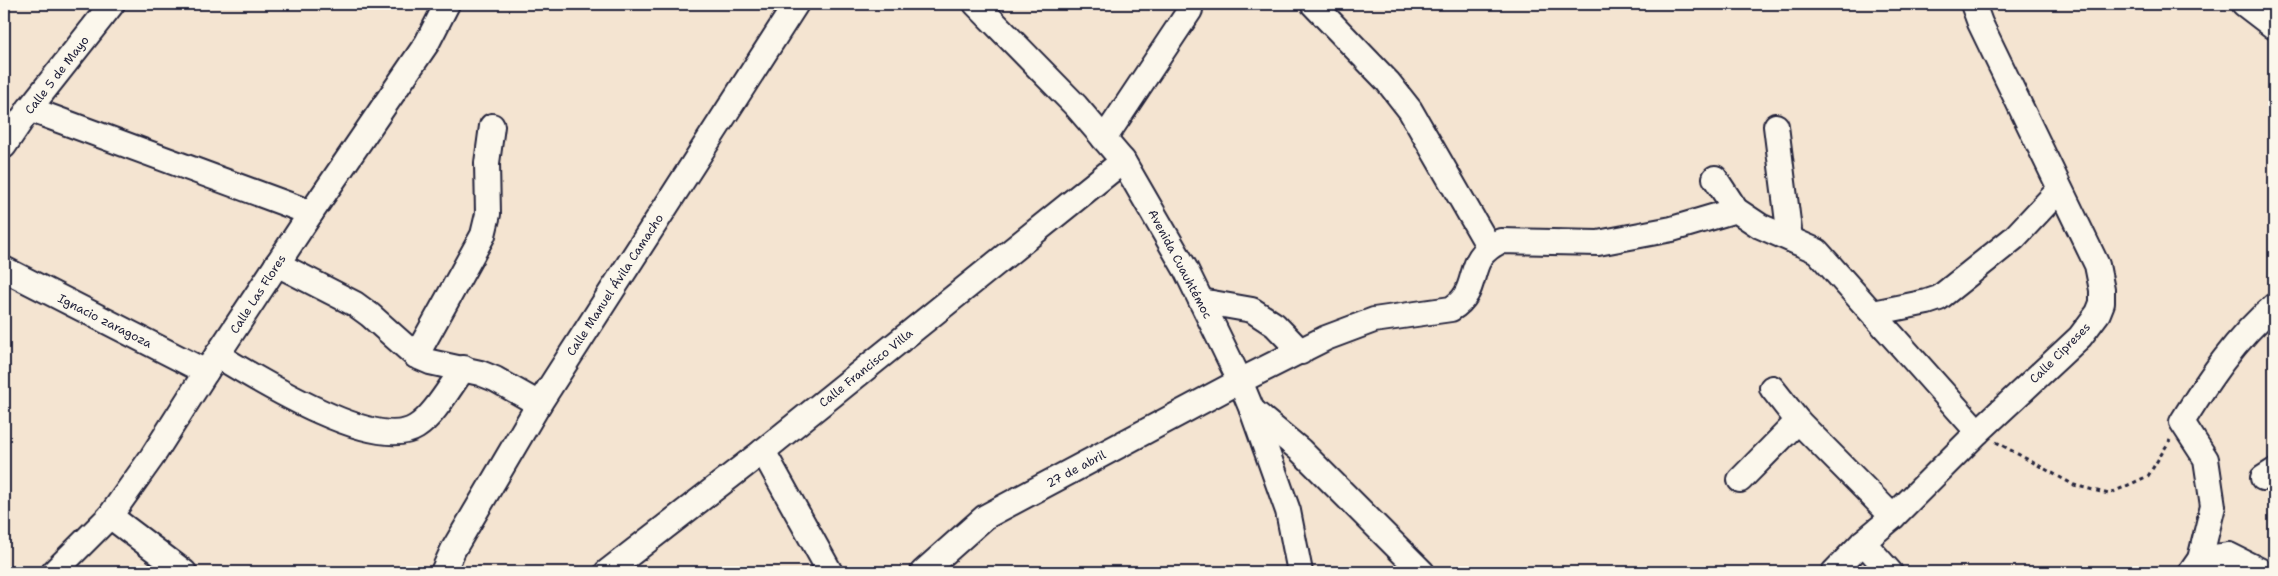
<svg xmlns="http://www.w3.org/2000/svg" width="2278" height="576" viewBox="0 0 2278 576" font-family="'Shantell Sans',sans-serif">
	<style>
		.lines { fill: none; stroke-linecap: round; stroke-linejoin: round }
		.minor-casing { stroke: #22223b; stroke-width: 28 }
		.path { stroke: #22223b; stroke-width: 3; stroke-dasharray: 4 4; stroke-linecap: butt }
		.minor { stroke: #fbf7ec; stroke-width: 24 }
		.labels { text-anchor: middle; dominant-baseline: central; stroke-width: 4; stroke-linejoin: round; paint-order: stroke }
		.street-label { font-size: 12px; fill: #22223b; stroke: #fbf7ec }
	</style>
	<rect width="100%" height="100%" fill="#f4e4d1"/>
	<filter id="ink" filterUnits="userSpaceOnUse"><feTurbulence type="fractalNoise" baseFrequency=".02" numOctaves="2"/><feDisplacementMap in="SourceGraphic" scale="10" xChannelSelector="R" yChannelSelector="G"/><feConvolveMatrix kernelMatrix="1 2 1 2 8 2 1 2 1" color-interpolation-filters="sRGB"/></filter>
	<g filter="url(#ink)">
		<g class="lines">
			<!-- minor casing -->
			<g class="minor-casing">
				<g id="minor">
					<polyline points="976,4 1076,106 1123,161 1186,270 1240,381 1252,410 1288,511 1300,572"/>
					<polyline points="1313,4 1388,82 1410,110 1489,247"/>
					<polyline points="2244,4 2274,27"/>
					<polyline points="29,109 311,213"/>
					<polyline points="1776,126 1790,238"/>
					<polyline points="1104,139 1190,10 1190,4"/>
					<polyline points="4,146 29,109 112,4"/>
					<polyline points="1715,178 1736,210 1760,226 1817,251 1978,432"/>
					<polyline points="277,264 355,304 370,315 416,356 430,362 480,373 495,379 539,404"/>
					<polyline points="4,269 206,372"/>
					<polyline points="1201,301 1252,310 1275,325 1301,352"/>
					<polyline points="1873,313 1927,302 1939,298 2014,238 2059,190"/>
					<path d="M217,355C255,378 375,453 416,427C434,416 451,385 464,368"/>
					<polyline points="416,356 483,235 488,214 487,163 492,126"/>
					<polyline points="1772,388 1798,421 1893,517"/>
					<polyline points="1252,410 1300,450 1422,572"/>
					<polyline points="763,451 830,572"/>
					<polyline points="2263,478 2274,471"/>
					<polyline points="1740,480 1798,421"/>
					<polyline points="110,516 184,572"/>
					<polyline points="1863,542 1890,572"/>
					<polyline points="2200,559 2229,555 2263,572"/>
					<polyline points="54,572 110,516 152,457 206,372 311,213 427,43 447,4"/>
					<polyline points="443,572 453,550 539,404 796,4"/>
					<polyline points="607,572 763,451 1123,161"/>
					<path d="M923,572L985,517L1240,381L1326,338L1374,320L1451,309C1484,289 1461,259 1501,241L1598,243L1672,229L1736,210"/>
					<polyline points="1834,572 1863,542 1893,517 1978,432 2080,337 2098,313 2102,303 2102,290 2097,265 1980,23 1973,4"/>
					<path d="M2191,572L2200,559L2213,506L2206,459L2182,422C2208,380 2236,338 2274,306"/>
				</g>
			</g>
			<!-- path -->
			<polyline class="path" points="1996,442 2074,485 2109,494 2148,476 2170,440"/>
			<!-- minor -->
			<use href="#minor" class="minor"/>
		</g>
	</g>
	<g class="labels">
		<!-- street labels -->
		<g class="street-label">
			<text transform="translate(57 75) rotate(-52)">Calle 5 de Mayo</text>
			<text transform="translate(1180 264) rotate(62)">Avenida Cuauhtémoc</text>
			<text transform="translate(615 285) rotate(-57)">Calle Manuel Ávila Camacho</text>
			<text transform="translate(258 294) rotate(-57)">Calle Las Flores</text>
			<text transform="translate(105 321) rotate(27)">Ignacio zaragoza</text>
			<text transform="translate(2060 353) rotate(-45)">Calle Cipreses</text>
			<text transform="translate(866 368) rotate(-39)">Calle Francisco Villa</text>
			<text transform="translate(1076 469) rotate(-28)">27 de abril</text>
		</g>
	</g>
	<!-- margin -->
	<rect width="2278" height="576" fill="none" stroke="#fbf7ec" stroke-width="20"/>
	<rect x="10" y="10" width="2258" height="556" fill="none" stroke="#22223b" stroke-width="2" filter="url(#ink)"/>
</svg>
